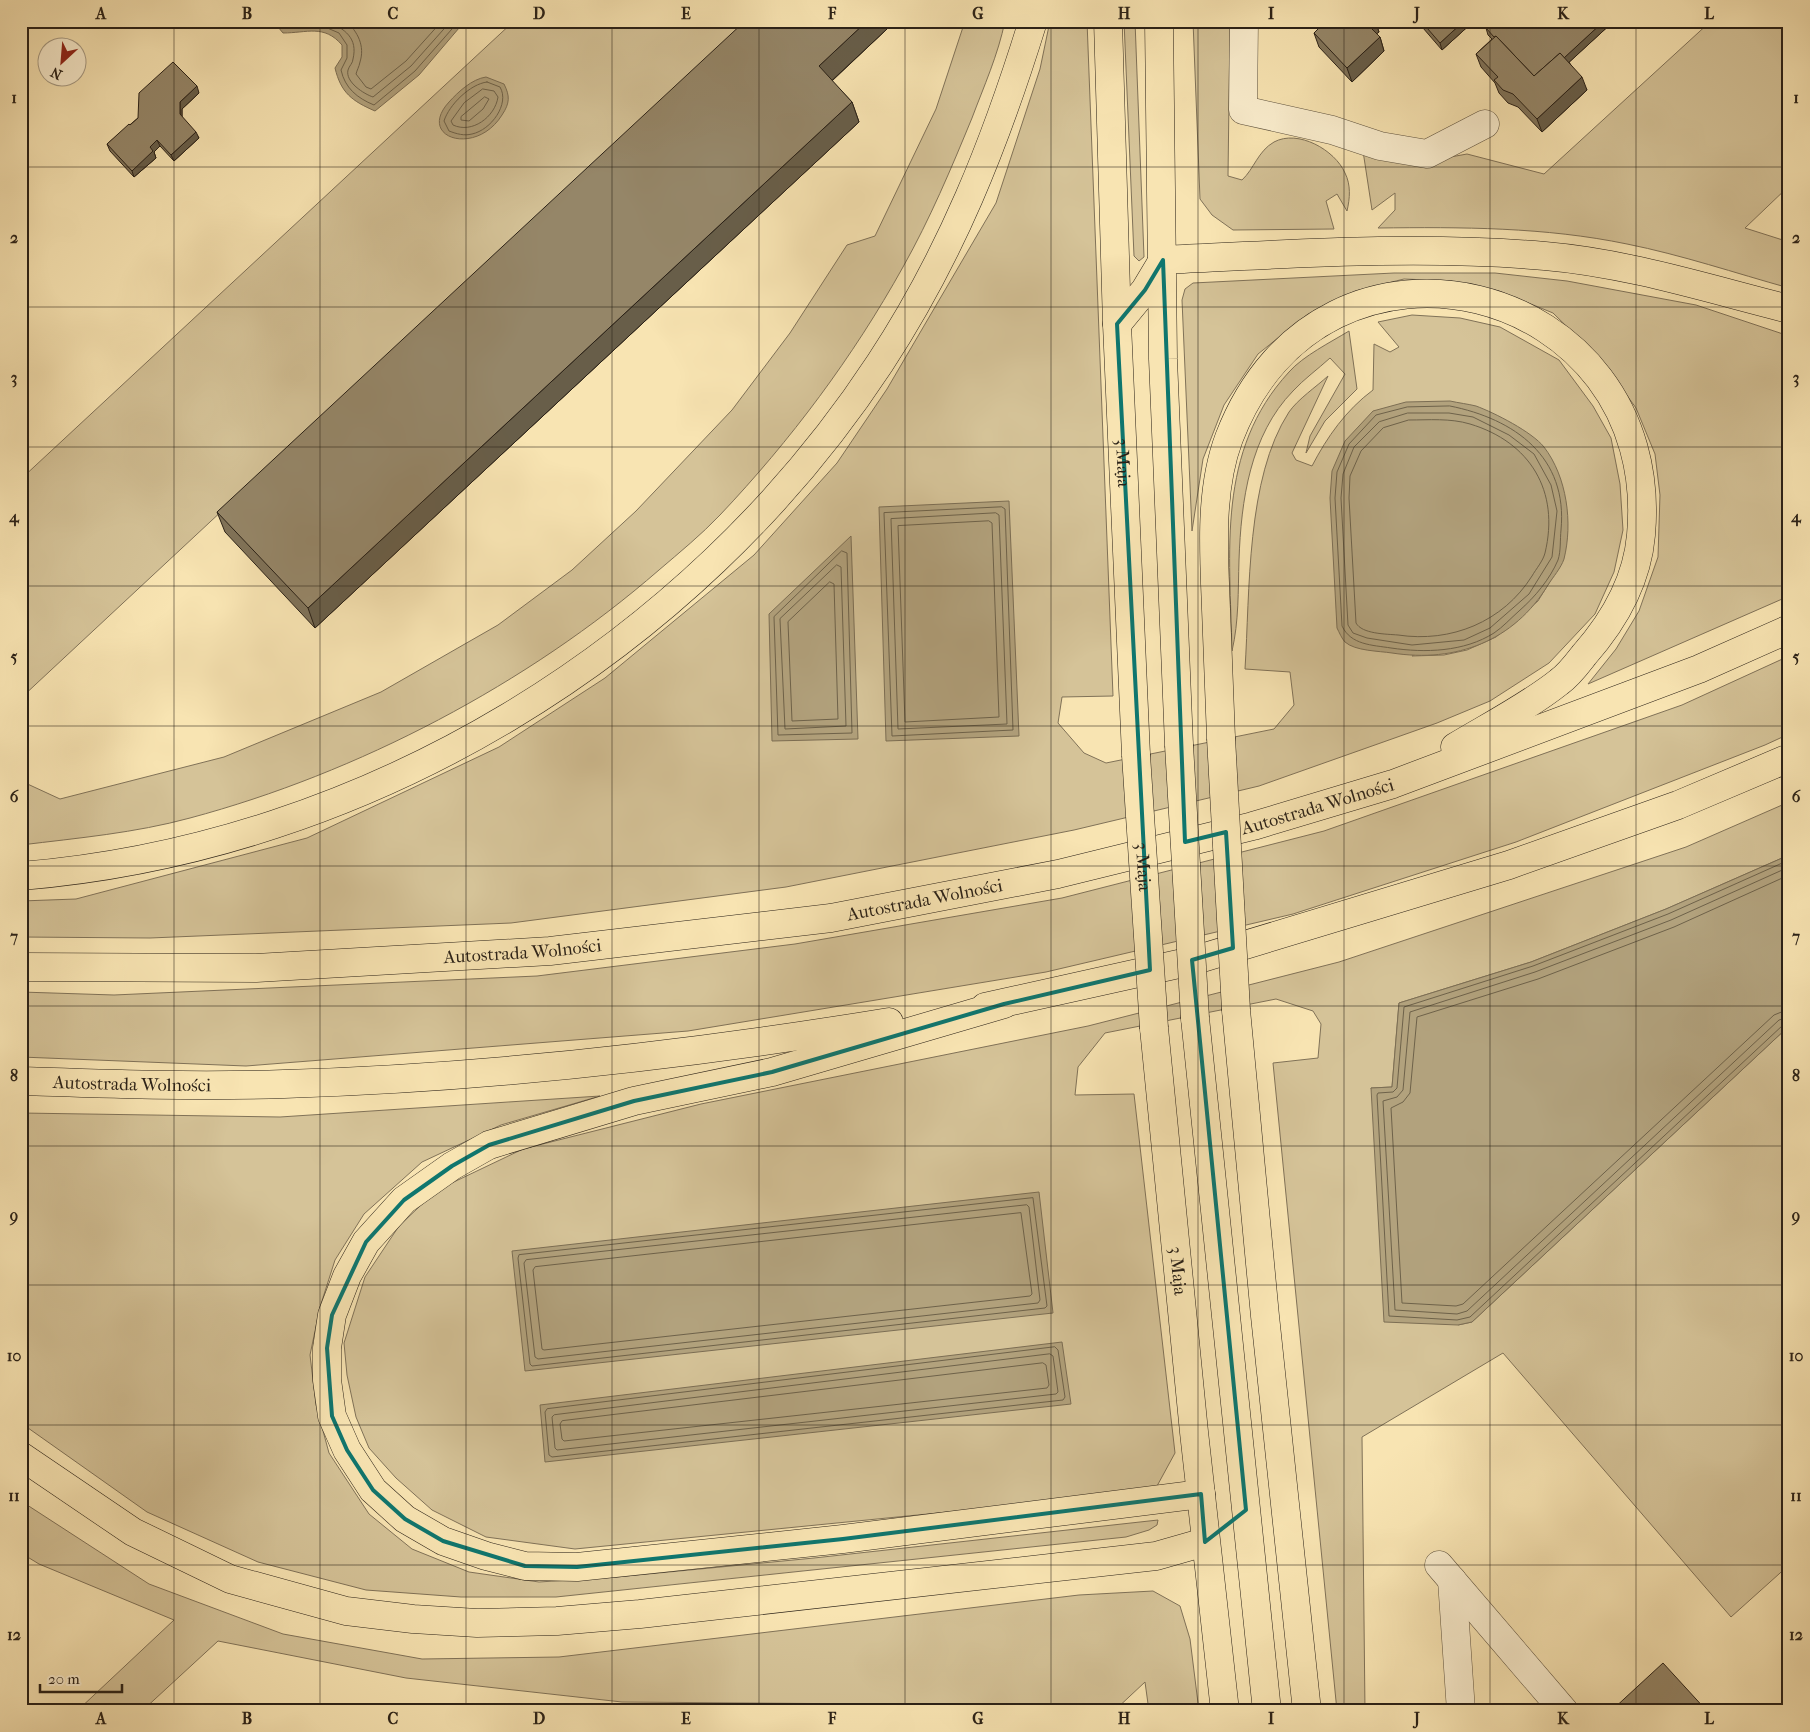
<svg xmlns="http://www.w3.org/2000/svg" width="1810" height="1732" viewBox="0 0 1810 1732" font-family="'IM FELL French Canon',serif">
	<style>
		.green { fill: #d5c398; stroke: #807258; fill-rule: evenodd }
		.water { fill: #b2a27d; stroke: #7c6e54 }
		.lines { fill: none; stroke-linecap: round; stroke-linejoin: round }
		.shore { stroke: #6e624a; stroke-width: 1 }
		.minor-casing { stroke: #5e523e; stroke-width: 29 }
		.major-casing { stroke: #2a2117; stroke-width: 29 }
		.highway-casing { stroke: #2a2117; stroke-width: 29 }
		.minor { stroke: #faedcd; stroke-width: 28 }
		.major { stroke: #f8e4b2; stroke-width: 28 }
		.highway { stroke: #f8e4b2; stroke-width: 28 }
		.major-bridge-casing { stroke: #2a2117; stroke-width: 29; stroke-linecap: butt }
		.highway-bridge-casing { stroke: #2a2117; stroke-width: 29; stroke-linecap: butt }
		.major-bridge { stroke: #f8e4b2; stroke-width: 28 }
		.highway-bridge { stroke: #f8e4b2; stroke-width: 28 }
		.wall { fill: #807359; stroke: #2a2117 }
		.shaded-wall { fill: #685e49; stroke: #2a2117 }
		.building { fill: #958668; stroke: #2a2117 }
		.marked { fill: none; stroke: #0f766e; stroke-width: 4; stroke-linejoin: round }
		.grid { fill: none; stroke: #2a2117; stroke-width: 1; stroke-opacity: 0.55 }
		.labels { text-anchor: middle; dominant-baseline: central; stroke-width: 4; stroke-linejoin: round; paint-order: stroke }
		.street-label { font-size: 18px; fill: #2a2117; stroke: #faedcd }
		.neatline { fill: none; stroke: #2a2117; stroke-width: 2 }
		.grid-label { font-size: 16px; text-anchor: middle; font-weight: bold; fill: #2a2117 }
	</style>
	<rect width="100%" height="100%" fill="#f8e4b2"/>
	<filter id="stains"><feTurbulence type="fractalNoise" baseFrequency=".004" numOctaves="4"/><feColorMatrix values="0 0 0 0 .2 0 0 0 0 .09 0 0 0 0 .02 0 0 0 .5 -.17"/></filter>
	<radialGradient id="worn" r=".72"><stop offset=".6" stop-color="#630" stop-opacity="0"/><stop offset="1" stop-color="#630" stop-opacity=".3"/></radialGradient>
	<!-- green -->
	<g class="green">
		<polygon points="514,21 748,21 21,698 21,479"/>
		<path d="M965,21H1005C998,55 984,86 972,118C951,169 930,219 903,267C853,357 791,440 720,515C701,535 680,552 659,570C528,684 358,773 190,818C135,833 78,838 21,845V781L60,799L224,757L381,692L498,625L572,570L636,511L732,410L790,333L847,245L875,236L936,109Z"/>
		<path d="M1050,21H1087L1113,696L1062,697L1058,723L1084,753L1106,763L1274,729L1294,705L1290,672L1245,669C1250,592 1246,478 1289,412C1298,399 1316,387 1328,376L1292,453L1296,460L1312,466C1327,437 1346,410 1373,390L1374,344L1390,352L1399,347L1378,322L1412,315L1460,318L1500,327L1559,360L1593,406L1611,438L1620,484L1623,530L1614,572L1595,614L1549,663L1490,701L1437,723L1259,786L1074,830L786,887L511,923L150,938L21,937V901L76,899L307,838L499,747L605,678L754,555L837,463L887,389L996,203L1040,69ZM1563,560L1538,601L1496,637L1467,650L1444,655L1412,656Z"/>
		<polygon points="1124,21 1135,21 1144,257 1139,261 1134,256"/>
		<path d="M1193,21H1230L1228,176L1242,180C1254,169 1258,151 1274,142C1298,129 1335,150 1345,173C1351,185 1350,198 1347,211L1337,194L1326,201L1334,229L1233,230L1212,215L1200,199Z"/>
		<path d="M1711,21H1789V186L1745,228L1789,242V288C1735,273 1682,255 1627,244C1545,227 1461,227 1378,228L1395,210V193L1372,210L1363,151L1434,160L1467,154L1544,174Z"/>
		<polygon points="1394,273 1495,273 1567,281 1696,305 1789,336 1789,596 1588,684 1616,649 1639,611 1658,557 1660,495 1655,454 1636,408 1602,361 1553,313 1499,291 1451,281 1404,279 1355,291 1308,314 1258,354 1224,405 1203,459 1192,531 1182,300 1185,289 1193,283"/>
		<path d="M1349,331L1357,389L1325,421L1306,453L1310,436L1345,374L1330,358C1318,369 1304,379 1293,391C1250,435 1241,501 1239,560C1238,591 1239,621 1232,651C1230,552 1216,451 1289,372C1303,356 1331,342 1349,331Z"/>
		<polygon points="1789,656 1789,734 1765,745 1516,842 1293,914 1046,972 688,1031 246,1066 21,1057 21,992 114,995 537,976 795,944 1062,898 1324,831 1682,705"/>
		<polygon points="1789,802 1789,855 1666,909 1531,962 1399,1003 1392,1087 1371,1088 1458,1325 1472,1322 1789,1026 1789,1565 1731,1617 1503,1353 1362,1437 1365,1711 1337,1711 1273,1063 1318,1058 1321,1024 1313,1011 1276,999 1105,1033 1078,1067 1075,1095 1134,1094 1175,1453 1157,1486 1139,1493 575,1549 486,1537 432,1510 396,1478 369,1448 356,1417 347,1375 344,1343 365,1277 399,1226 437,1190 523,1149 701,1104 1088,1026 1339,962 1686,847"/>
		<polygon points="600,1096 501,1125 422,1162 364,1214 335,1260 320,1307 310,1355 316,1405 329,1453 369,1514 412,1549 469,1572 539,1582 617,1577 814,1558 1158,1520 1157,1525 1149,1530 1126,1537 556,1597 461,1597 366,1590 258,1562 147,1512 21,1423 21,1113 280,1117"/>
		<polygon points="21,1501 149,1584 283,1634 422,1659 559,1657 1079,1595 1153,1591 1180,1606 1190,1639 1199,1711 1149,1711 1145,1682 1114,1711 868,1711 875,1704 622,1702 406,1678 218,1641 142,1711 77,1711 174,1620 39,1564 21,1553"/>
	</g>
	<!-- water -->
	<g class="water">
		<path d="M273,21H465L419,75L375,111C352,101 341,93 335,68L342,57V45C324,24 307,33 283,33Z"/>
		<path d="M486,77L504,84C510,96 510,103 502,115C476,157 416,138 449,102C458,92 472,79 486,77Z"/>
		<path d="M1450,401C1459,403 1468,404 1476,406C1495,413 1532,432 1544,447C1567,477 1573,523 1564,559C1561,568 1553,577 1548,585C1514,641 1456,663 1392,653C1379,651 1355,651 1345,642C1342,639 1339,632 1337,628L1330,498L1332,471L1345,441L1373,411L1406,402Z"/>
		<polygon points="1009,501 1019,736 886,741 879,507"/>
		<polygon points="851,536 858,739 772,741 769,614"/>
		<polygon points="1789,855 1789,1026 1472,1322 1458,1325 1384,1322 1371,1088 1392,1087 1399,1003 1531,962 1666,909"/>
		<polygon points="1039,1192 1053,1313 525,1371 512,1251"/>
		<polygon points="1062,1342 1071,1404 545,1462 540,1405"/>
	</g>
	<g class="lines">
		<!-- shore -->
		<g class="shore">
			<path d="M280,21L286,28L318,24L339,33L347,45V58L341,70C345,88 357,98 374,105L415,71L459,21"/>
			<path d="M327,21C345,29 358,38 353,59C353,63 349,66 348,70C345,82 364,94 373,97L411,66L451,21"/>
			<path d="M346,21C358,32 365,46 360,62C359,67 357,70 356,74L366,87L371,89L406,61L442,21"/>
			<path d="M487,82L500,87C510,104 491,130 472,134C464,136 457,134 449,131L444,121C449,105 470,84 487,82Z"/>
			<path d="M483,89L494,91L498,97C495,117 472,134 453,125L451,121L464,103Z"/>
			<polygon points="485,97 489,99 483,109 469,121 461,120 461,117"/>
			<path d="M1450,406C1515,419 1568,457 1561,530C1560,539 1561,551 1558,560C1550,579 1535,597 1519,611C1511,618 1503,627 1494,633C1464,652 1425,653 1391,648C1372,645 1351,645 1342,626L1335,498L1337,472L1349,444L1376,415L1407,407Z"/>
			<polygon points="1408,413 1449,413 1473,417 1509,435 1534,454 1551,485 1557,511 1552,557 1529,594 1490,628 1464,640 1412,645 1367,638 1353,633 1348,625 1341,498 1343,474 1354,447 1379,422"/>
			<path d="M1409,420C1429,420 1450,418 1470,424C1530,442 1560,491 1545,553C1543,561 1536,569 1532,576C1503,622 1451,643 1398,635C1386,634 1362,634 1356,623L1349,498L1350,476L1361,451L1383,428Z"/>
			<polygon points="1002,507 1005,509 1013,730 892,736 884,513"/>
			<polygon points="996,513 999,515 1007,724 898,729 891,519"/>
			<polygon points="989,521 992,523 999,717 905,722 898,526"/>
			<polygon points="842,551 847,553 852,733 778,735 774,617"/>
			<polygon points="837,565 841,567 846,726 785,729 780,619"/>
			<polygon points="830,582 834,584 838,719 792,721 788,622"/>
			<polyline points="1789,860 1668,914 1533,966 1404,1007 1397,1088 1393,1092 1378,1093 1377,1095 1389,1316 1457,1320 1470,1317 1783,1025 1789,1023"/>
			<polyline points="1789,867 1671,920 1535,972 1410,1012 1403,1090 1397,1097 1383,1101 1395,1310 1457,1314 1467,1311 1779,1020 1789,1017"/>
			<polyline points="1789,875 1674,927 1538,979 1417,1017 1410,1093 1403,1102 1391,1108 1402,1303 1456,1306 1463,1304 1774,1015 1789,1009"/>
			<polygon points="1033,1198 1047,1306 1045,1308 532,1366 530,1364 518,1258 519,1255"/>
			<polygon points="1027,1205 1029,1207 1040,1300 1038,1303 538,1359 535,1357 524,1263 526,1260"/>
			<polygon points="1021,1213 1032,1294 1030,1296 544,1350 542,1349 533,1270 535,1267"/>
			<polygon points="1055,1347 1058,1350 1065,1397 1063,1400 552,1457 549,1455 545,1412 547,1409"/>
			<polygon points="1050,1354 1053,1356 1058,1392 1056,1394 557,1450 555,1448 552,1417 554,1415"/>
			<polygon points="1043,1363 1046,1365 1049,1385 1047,1388 564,1441 562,1439 560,1424 562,1421"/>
		</g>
		<!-- minor casing -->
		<g class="minor-casing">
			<g id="minor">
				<polyline points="1244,21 1243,110 1332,130 1380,146 1427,154 1485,124"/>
				<polyline points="1439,1565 1564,1711"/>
				<polyline points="1452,1580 1461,1711"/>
			</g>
		</g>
		<!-- major casing -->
		<g class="major-casing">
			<g id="major">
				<path id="s1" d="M1108,21L1117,324L1136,755"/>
				<polyline points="1159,21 1163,359 1179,745"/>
				<polyline points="1117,324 1145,290 1163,260"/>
				<polyline points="1195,1018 1267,1711"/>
				<path id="s2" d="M1154,1028L1194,1432L1225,1711"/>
			</g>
		</g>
		<!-- highway casing -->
		<g class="highway-casing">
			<g id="highway">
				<path d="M1163,260C1290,254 1418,245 1545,256C1628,263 1709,289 1789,309"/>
				<path d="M1221,738C1219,695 1218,652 1216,609C1214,554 1209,491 1229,438C1322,194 1664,281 1641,535C1637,582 1614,621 1584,655C1577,664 1569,675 1559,682C1529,706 1488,727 1455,747"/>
				<path d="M21,876C365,848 691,651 880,363C951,255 995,144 1033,21"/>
				<path id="s3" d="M21,967L256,968L550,951L831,918L1058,874L1253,826L1393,784L1699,669L1789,629"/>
				<polyline points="1004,1004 772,1072 634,1101 489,1145 452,1166 404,1200 366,1242 347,1276 332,1315 327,1348 327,1380 332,1416 347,1450 373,1490 405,1519 443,1541 486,1556 525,1566 577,1567 843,1539 1201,1494"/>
				<polyline points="985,1007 1192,961 1509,865 1678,805 1789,758"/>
				<polyline points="1236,1010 1265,1316 1307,1711"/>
				<path id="s4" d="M21,1081C109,1084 196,1087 284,1084C487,1078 688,1055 889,1022"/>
				<polyline points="21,1456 133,1532 230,1579 346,1611 413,1619 477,1623 557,1621 640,1614 1156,1556 1205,1542"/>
			</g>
		</g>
		<!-- minor -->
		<use href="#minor" class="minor"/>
		<!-- major -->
		<use href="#major" class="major"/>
		<!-- highway -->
		<use href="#highway" class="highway"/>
		<!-- major-bridge casing -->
		<g class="major-bridge-casing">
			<g id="major-bridge">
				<polyline points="1179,745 1195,1018"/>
				<path id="s5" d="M1136,755L1154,1028"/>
			</g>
		</g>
		<!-- highway-bridge casing -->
		<g class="highway-bridge-casing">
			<polyline id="highway-bridge" points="1221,738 1236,1010"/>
		</g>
		<!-- major-bridge -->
		<use href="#major-bridge" class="major-bridge"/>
		<!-- highway-bridge -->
		<use href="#highway-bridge" class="highway-bridge"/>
	</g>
	<!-- wall -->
	<g class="wall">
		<polygon points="1326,21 1375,21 1379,32 1376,34 1380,37 1384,51 1352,82 1319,47 1314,33"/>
		<polygon points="1421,21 1474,21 1442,50 1423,28"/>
		<polygon points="1493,21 1614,21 1569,62 1587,90 1542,132 1518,107 1508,103 1499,93 1495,83 1481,67 1476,54 1492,39 1488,35 1486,28"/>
		<polygon points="887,29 832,81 852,102 859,122 315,628 225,532 217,512"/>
		<polygon points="199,93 182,109 182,117 199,138 174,161 160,146 154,152 156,158 134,177 110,151 107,144 138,118"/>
	</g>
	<!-- shaded-wall -->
	<g class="shaded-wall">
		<polygon points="867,21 885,21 887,29 826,86 819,66"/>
		<polygon points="1370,21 1375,21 1379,32 1372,37 1367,24"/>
		<polygon points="1464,21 1474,21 1442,50 1440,43"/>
		<polygon points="1604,21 1614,21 1539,90 1536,83"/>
		<polygon points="1380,37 1384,51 1352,82 1347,68"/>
		<polygon points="1582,77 1587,90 1542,132 1537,119"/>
		<polygon points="197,86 199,93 182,109 182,121 180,114 180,102"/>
		<polygon points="852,102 859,122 315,628 308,608"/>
		<polygon points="196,132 199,138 174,161 171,155"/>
		<polygon points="157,140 160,146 154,152 156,158 134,177 132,171 150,147"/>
	</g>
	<!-- building -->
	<g class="building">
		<polygon points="745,21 867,21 819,66 852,102 308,608 217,512"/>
		<polygon points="1326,21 1370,21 1367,24 1380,37 1347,68 1314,33"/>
		<polygon points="1421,21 1464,21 1440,43"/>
		<polygon points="1493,21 1604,21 1564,58 1560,53 1534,76 1496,36 1494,37 1486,28"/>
		<polygon points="1496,36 1534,76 1560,53 1582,77 1537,119 1513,94 1503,90 1494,80 1498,77 1476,54"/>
		<polygon points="173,62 197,86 180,102 180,114 196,132 171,155 157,140 150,147 153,151 132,171 107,144 129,124 130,125 138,118 139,93"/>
		<polygon points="1663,1663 1707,1711 1611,1711"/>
	</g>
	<!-- marked area -->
	<path class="marked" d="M1163,260L1185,842L1226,832L1233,948L1192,960L1246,1510L1205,1542L1201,1494L843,1539L577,1567L525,1566L443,1541L405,1519L373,1490L347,1450L332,1416L327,1348L332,1315L366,1242L404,1200L452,1166L489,1145L634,1101L772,1072L1004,1004L1150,970L1117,324L1145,290Z"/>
	<!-- grid -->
	<path class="grid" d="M174,21V1711M320,21V1711M466,21V1711M612,21V1711M759,21V1711M905,21V1711M1051,21V1711M1198,21V1711M1344,21V1711M1490,21V1711M1636,21V1711M21,167H1789M21,307H1789M21,447H1789M21,586H1789M21,726H1789M21,866H1789M21,1006H1789M21,1146H1789M21,1285H1789M21,1425H1789M21,1565H1789"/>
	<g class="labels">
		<!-- street labels -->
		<g class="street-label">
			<text stroke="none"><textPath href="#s1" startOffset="442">3 Maja</textPath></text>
			<text stroke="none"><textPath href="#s3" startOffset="1312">Autostrada Wolności</textPath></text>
			<text stroke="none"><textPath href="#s5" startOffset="112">3 Maja</textPath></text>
			<text stroke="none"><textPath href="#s3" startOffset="908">Autostrada Wolności</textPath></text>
			<text stroke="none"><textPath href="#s3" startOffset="502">Autostrada Wolności</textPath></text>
			<text stroke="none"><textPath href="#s4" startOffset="111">Autostrada Wolności</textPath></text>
			<text stroke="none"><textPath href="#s2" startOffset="244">3 Maja</textPath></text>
		</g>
	</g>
	<!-- margin -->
	<rect width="1810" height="1732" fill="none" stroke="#f8e4b2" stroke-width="55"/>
	<!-- north arrow -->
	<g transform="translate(62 62) rotate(206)"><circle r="24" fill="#faedcd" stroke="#a79b84"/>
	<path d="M0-4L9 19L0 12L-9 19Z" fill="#8f2418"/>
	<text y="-8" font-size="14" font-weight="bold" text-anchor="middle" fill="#2a2117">N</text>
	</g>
	<!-- scale -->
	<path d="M40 1684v8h82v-8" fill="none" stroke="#2a2117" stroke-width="2.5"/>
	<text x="48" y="1684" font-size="15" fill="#2a2117" stroke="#faedcd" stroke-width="4" paint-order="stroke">20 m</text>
	<rect x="28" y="28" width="1754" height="1676" class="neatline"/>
	<g class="grid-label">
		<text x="101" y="19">A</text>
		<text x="247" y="19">B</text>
		<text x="393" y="19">C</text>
		<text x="539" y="19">D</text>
		<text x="686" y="19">E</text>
		<text x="832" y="19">F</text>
		<text x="978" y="19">G</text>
		<text x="1124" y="19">H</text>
		<text x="1271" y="19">I</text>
		<text x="1417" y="19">J</text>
		<text x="1563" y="19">K</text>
		<text x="1709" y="19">L</text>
		<text x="14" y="103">1</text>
		<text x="1796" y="103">1</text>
		<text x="14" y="243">2</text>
		<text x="1796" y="243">2</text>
		<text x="14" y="383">3</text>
		<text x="1796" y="383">3</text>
		<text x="14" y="522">4</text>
		<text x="1796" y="522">4</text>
		<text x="14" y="662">5</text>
		<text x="1796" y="662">5</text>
		<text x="14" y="802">6</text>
		<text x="1796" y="802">6</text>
		<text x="14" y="942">7</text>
		<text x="1796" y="942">7</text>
		<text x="14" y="1081">8</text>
		<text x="1796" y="1081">8</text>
		<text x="14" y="1221">9</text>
		<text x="1796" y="1221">9</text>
		<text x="14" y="1361">10</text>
		<text x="1796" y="1361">10</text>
		<text x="14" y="1501">11</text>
		<text x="1796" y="1501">11</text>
		<text x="14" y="1640">12</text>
		<text x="1796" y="1640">12</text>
		<text x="101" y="1724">A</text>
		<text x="247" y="1724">B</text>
		<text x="393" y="1724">C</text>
		<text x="539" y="1724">D</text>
		<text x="686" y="1724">E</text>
		<text x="832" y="1724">F</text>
		<text x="978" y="1724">G</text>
		<text x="1124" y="1724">H</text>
		<text x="1271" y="1724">I</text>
		<text x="1417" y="1724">J</text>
		<text x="1563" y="1724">K</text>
		<text x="1709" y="1724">L</text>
	</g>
	<rect width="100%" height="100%" filter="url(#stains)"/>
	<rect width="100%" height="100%" fill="url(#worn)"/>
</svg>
